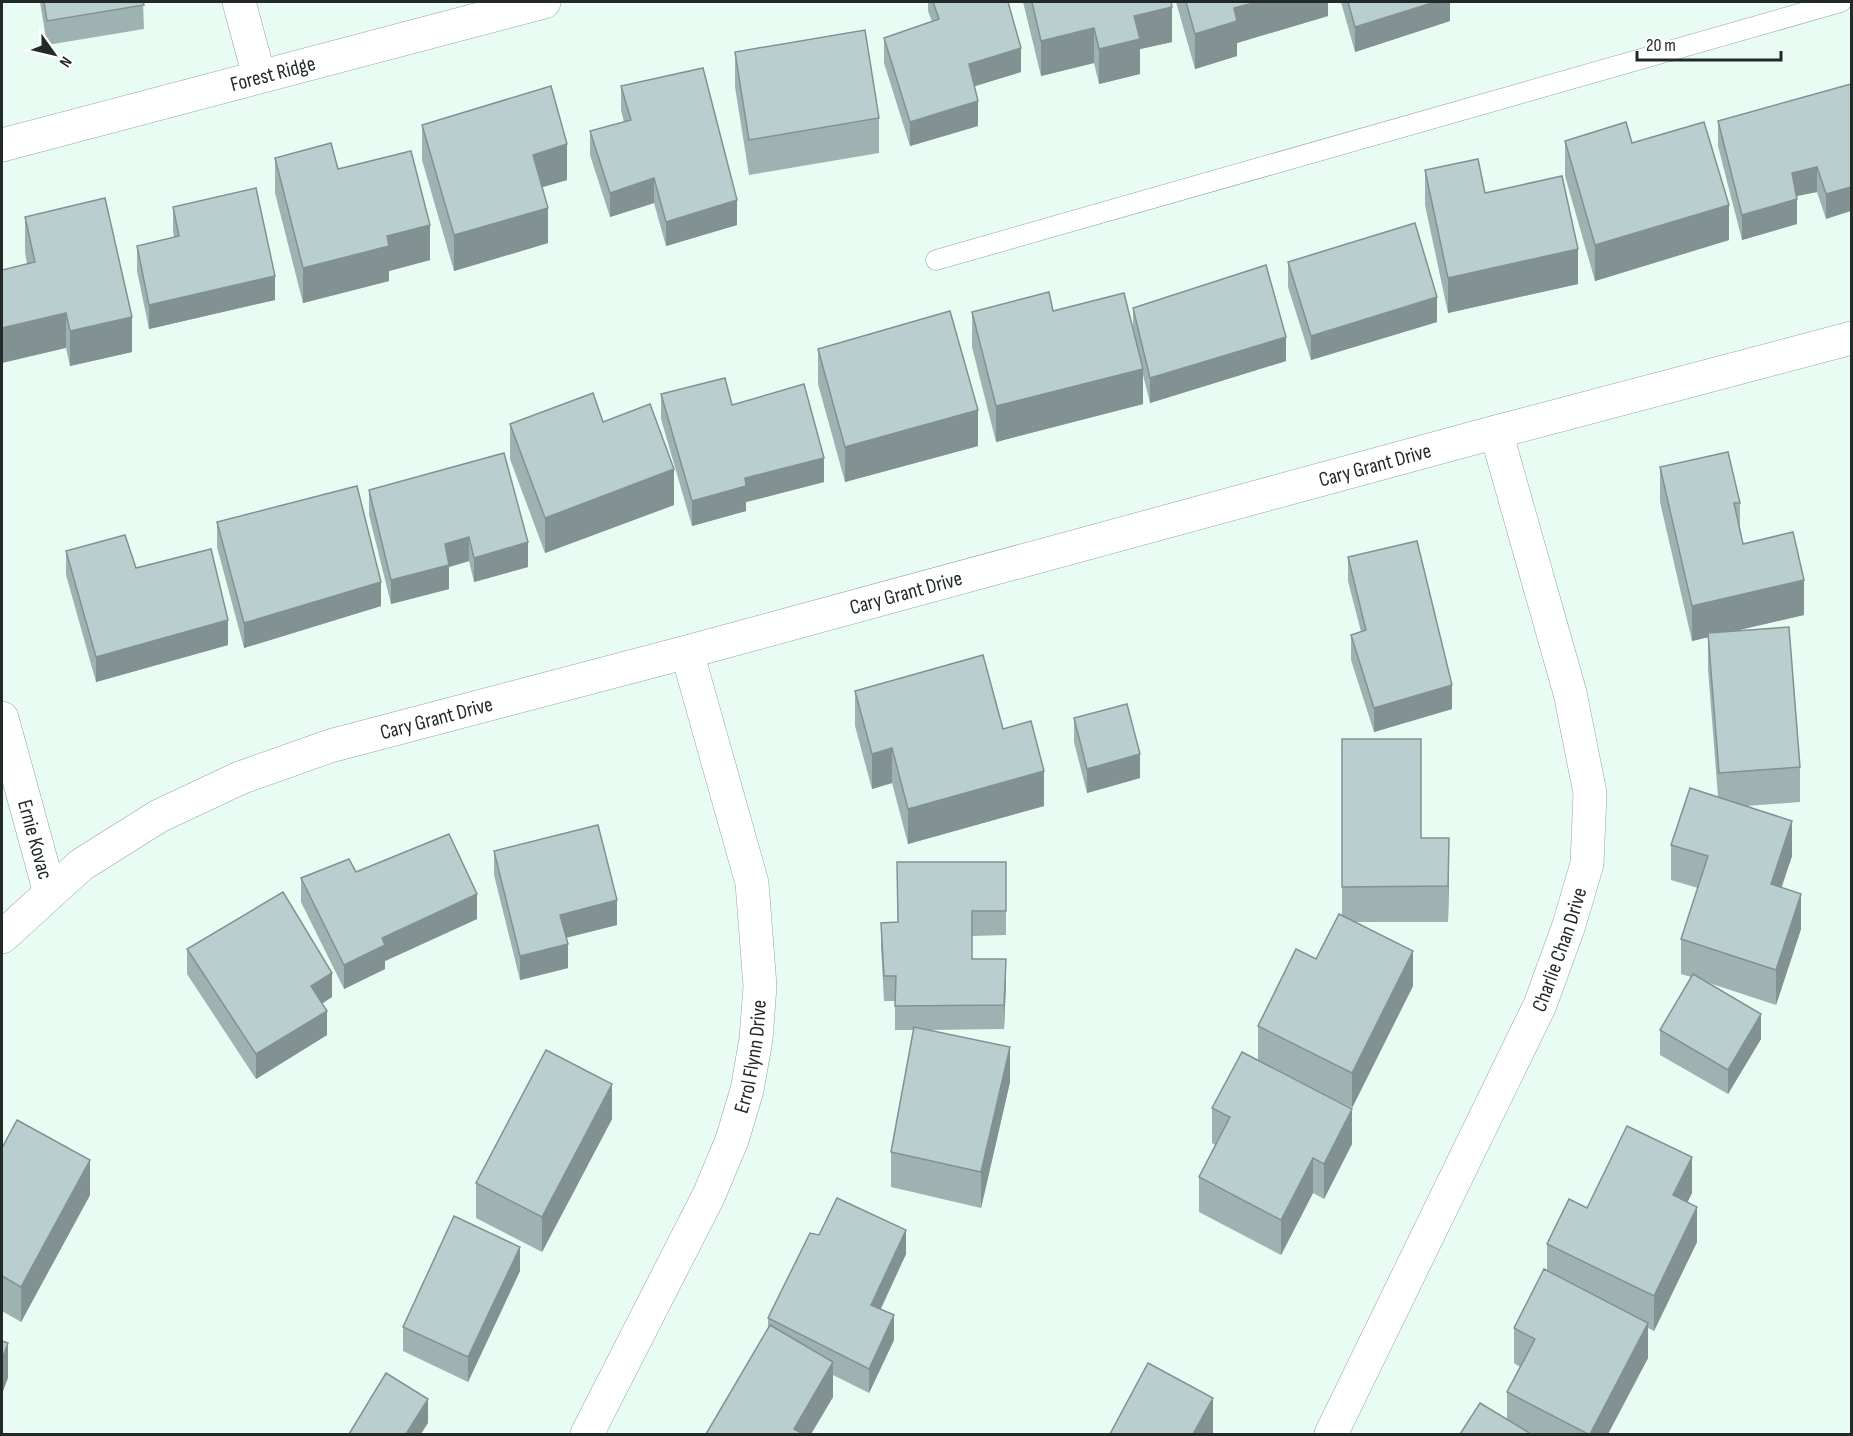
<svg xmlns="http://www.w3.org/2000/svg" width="1853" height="1436" viewBox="0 0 1853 1436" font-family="'Sofia Sans Condensed',sans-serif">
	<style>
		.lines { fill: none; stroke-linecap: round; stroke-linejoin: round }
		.lane-casing { stroke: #91a59d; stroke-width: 21 }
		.street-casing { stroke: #91a59d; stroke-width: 34 }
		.lane { stroke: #fff; stroke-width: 20 }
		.street { stroke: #fff; stroke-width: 33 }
		.wall { fill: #9fb2b2 }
		.shaded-wall { fill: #829191 }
		.building { fill: #b9cfcf; stroke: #829191; stroke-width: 1.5 }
		.labels { text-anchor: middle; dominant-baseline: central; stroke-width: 5; stroke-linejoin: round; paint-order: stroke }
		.street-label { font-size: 21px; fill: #222a27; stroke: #fff }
	</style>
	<rect width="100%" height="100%" fill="#e8fcf4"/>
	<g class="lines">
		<!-- lane casing -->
		<g class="lane-casing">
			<polyline id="lane" points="936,260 1841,2"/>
		</g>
		<!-- street casing -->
		<g class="street-casing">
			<g id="street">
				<polyline points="239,2 259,76"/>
				<path id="s1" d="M2,145L544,2"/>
				<path id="s2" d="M2,718L50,893"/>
				<path id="s3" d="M2,937L81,865L159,816L240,778L330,746L687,652L1496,432L1852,338"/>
				<path id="s4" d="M587,1434L709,1195L732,1140L747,1090L756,1039L760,986L752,883L687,652"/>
				<path id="s5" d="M1331,1434L1540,1005L1569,925L1587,864L1590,793L1570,693L1496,432"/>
			</g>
		</g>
		<!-- lane -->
		<use href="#lane" class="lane"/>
		<!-- street -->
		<use href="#street" class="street"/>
	</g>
	<!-- wall -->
	<g class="wall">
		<polygon points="40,2 143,2 144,29 47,45"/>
		<polygon points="928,2 1008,2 1021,72 974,86 978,126 910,146 884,63 884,38 932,22 928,11"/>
		<polygon points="1023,2 1171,2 1172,42 1140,49 1140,74 1099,84 1094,63 1041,76"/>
		<polygon points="1176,2 1328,2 1328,16 1237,43 1237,56 1195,69"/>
		<polygon points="1341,2 1450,2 1450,21 1355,52"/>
		<polygon points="735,52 879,118 879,153 749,175 735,87"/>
		<polygon points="1851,84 1826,219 1817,192 1796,196 1797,224 1742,240 1718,146 1718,121"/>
		<polygon points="621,86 737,225 666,246 654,203 610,217 590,155 590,131 624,122 621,110"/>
		<polygon points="422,125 567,180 542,187 548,243 454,271 422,160"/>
		<polygon points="1565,141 1632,143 1729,240 1595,281 1565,176"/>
		<polygon points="275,158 338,169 430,260 389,271 389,281 303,303 275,193"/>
		<polygon points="1425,170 1485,193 1578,284 1448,313 1425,205"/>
		<polygon points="173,207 275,300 149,329 137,271 137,246 174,237 173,231"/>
		<polygon points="25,217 132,352 70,366 66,348 27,264 25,252"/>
		<polygon points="1288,262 1437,322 1311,360 1288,287"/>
		<polygon points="1133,308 1286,361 1150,403 1143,375 1143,404 996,442 972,347 972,312 1053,311 1133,330"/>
		<polygon points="818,349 978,446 845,482 818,384"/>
		<polygon points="661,394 732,405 824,482 746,502 746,511 692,526 661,419"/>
		<polygon points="510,424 674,505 545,553 510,459"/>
		<polygon points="1660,467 1740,503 1740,528 1743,544 1804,615 1734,631 1800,767 1800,802 1746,806 1792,856 1781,888 1801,929 1776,1005 1706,982 1761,1039 1728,1094 1660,1055 1660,1030 1691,977 1681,974 1681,939 1698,888 1671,880 1671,845 1718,797 1708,669 1708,637 1692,641 1660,502"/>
		<polygon points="369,490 528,567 474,582 469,561 449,567 449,589 391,604 369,515"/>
		<polygon points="217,522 381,606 244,648 217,547"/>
		<polygon points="66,551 136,568 228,645 96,682 66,575"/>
		<polygon points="1348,557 1452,709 1374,732 1351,660 1351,635 1361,632 1348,581"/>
		<polygon points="855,691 1003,729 1044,806 908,844 892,783 872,789 855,726"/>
		<polygon points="1074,718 1140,778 1087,793 1074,742"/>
		<polygon points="1342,739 1449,873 1448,922 1354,922 1413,986 1352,1108 1306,1086 1352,1144 1324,1199 1313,1193 1281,1255 1199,1212 1199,1177 1215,1145 1212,1143 1212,1108 1258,1060 1258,1026 1316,959 1342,916"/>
		<polygon points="494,851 617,925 566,938 568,968 520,980 494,875"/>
		<polygon points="1006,862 1006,935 972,936 972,959 1006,983 1004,1029 930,1030 1010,1082 981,1208 891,1187 891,1152 914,1030 895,1030 895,1001 884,1001 881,947 881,923 897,922"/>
		<polygon points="356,872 477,919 385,961 385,969 344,989 301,902 301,878"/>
		<polygon points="187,949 332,997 322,1003 327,1035 256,1079 187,974"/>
		<polygon points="612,1119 542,1252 476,1218 476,1183"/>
		<polygon points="2,1148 90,1195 21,1322 2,1311"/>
		<polygon points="1692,1193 1687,1202 1697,1242 1654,1331 1648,1328 1648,1358 1608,1434 1460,1434 1507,1420 1507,1392 1520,1367 1514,1363 1514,1328 1547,1270 1547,1244 1587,1208"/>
		<polygon points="906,1254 881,1309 894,1340 869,1393 833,1375 833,1397 811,1434 706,1434 768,1329 768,1318"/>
		<polygon points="520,1271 468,1382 403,1351 403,1327"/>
	</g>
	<!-- shaded-wall -->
	<g class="shaded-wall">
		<polygon points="1257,2 1328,2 1328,16 1237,43 1237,56 1195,69 1195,34 1234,8"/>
		<polygon points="1435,2 1450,2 1450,21 1355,52 1355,27"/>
		<polygon points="1172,7 1172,42 1140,49 1140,74 1099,84 1099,49 1134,16"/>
		<polygon points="1094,28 1094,63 1041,76 1041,41"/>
		<polygon points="1021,48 1021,72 969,88 969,64"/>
		<polygon points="978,101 978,126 910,146 910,122"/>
		<polygon points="567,144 567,180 533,190 533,155"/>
		<polygon points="1817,167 1817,192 1792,197 1792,173"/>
		<polygon points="654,178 654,203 610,217 610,193"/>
		<polygon points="1851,187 1851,211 1826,219 1826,194"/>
		<polygon points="1797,199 1797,224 1742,240 1742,215"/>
		<polygon points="737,200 737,225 666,246 666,222"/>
		<polygon points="1729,205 1729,240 1595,281 1595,245"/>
		<polygon points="548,208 548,243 454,271 454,235"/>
		<polygon points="430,225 430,260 389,271 389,281 303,303 303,268 387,236"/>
		<polygon points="1578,249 1578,284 1448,313 1448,278"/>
		<polygon points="275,276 275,300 149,329 149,305"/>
		<polygon points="1437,297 1437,322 1311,360 1311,336"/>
		<polygon points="66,313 66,348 2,363 2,328"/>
		<polygon points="132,317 132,352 70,366 70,331"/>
		<polygon points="1286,337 1286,361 1150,403 1150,378"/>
		<polygon points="1143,369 1143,404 996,442 996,406"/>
		<polygon points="978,410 978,446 845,482 845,447"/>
		<polygon points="824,458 824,482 746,502 746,511 692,526 692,501 745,478"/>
		<polygon points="674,469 674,505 545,553 545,518"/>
		<polygon points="469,537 469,561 449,567 449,589 391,604 391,580 445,544"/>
		<polygon points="528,542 528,567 474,582 474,558"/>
		<polygon points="1804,580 1804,615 1692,641 1692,606"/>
		<polygon points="381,582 381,606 244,648 244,623"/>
		<polygon points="228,620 228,645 96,682 96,657"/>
		<polygon points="1452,685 1452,709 1374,732 1374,708"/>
		<polygon points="892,748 892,783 872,789 872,754"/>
		<polygon points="1140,754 1140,778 1087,793 1087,769"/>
		<polygon points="1044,771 1044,806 908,844 908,809"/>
		<polygon points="1792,821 1792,856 1771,919 1771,884"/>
		<polygon points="1449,838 1449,873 1448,922 1448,886"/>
		<polygon points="477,894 477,919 385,961 385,969 344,989 344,965 382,938"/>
		<polygon points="1801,894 1801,929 1776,1005 1776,970"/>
		<polygon points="617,900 617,925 560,939 560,915"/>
		<polygon points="568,944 568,968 520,980 520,956"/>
		<polygon points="1413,951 1413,986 1352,1108 1352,1073"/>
		<polygon points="1006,959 1006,983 1004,1029 1004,1005"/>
		<polygon points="332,973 332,997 311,1011 311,986"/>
		<polygon points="327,1011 327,1035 256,1079 256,1054"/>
		<polygon points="1761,1014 1761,1039 1728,1094 1728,1070"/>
		<polygon points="1010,1047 1010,1082 981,1208 981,1172"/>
		<polygon points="612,1084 612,1119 542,1252 542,1217"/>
		<polygon points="1352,1109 1352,1144 1324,1199 1324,1164"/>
		<polygon points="1692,1157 1692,1193 1673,1231 1673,1195"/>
		<polygon points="1313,1158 1313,1193 1281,1255 1281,1220"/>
		<polygon points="90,1160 90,1195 21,1322 21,1287"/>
		<polygon points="1697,1207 1697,1242 1654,1331 1654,1296"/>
		<polygon points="906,1230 906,1254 871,1329 871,1305"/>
		<polygon points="520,1247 520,1271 468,1382 468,1357"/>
		<polygon points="894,1315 894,1340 869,1393 869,1369"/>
		<polygon points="1648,1323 1648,1358 1608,1434 1590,1434"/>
		<polygon points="8,1343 8,1378 2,1394 2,1359"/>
		<polygon points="833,1362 833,1397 811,1434 794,1434 794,1429"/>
		<polygon points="1213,1398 1213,1433 1212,1434 1193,1434"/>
		<polygon points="428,1399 428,1423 421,1434 406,1434"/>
	</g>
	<!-- building -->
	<g class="building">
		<polygon points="44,2 143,2 144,5 47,21"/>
		<polygon points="933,2 1008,2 1021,48 969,64 978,101 910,122 884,38 939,19"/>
		<polygon points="1032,2 1171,2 1172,7 1134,16 1140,39 1099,49 1094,28 1041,41"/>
		<polygon points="1186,2 1257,2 1234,8 1237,21 1195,34"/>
		<polygon points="1348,2 1435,2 1355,27"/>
		<polygon points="865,30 879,118 749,140 735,52"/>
		<polygon points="703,68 737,200 666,222 654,178 610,193 590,131 631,120 621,86"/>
		<polygon points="1851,84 1851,187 1826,194 1817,167 1792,173 1797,199 1742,215 1718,121"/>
		<polygon points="551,86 567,144 533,155 548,208 454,235 422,125"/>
		<polygon points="1626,122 1632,143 1704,122 1729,205 1595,245 1565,141"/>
		<polygon points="331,143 338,169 411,151 430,225 387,236 389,246 303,268 275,158"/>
		<polygon points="1478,159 1485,193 1562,176 1578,249 1448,278 1425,170"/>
		<polygon points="256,188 275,276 149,305 137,246 179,236 173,207"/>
		<polygon points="105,198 132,317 70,331 66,313 2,328 2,270 35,262 25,217"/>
		<polygon points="1415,223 1437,297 1311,336 1288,262"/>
		<polygon points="1266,265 1286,337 1150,378 1133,308"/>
		<polygon points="1049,292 1053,311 1124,293 1143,369 996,406 972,312"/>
		<polygon points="950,311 978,410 845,447 818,349"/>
		<polygon points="725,378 732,405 804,384 824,458 745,478 746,486 692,501 661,394"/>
		<polygon points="593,393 603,422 650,404 674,469 545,518 510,424"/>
		<polygon points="1728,452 1740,503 1734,503 1743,544 1793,532 1804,580 1692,606 1660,467"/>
		<polygon points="504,453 528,542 474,558 469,537 445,544 449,565 391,580 369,490"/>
		<polygon points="357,486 381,582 244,623 217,522"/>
		<polygon points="125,535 136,568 211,549 228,620 96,657 66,551"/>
		<polygon points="1417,541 1452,685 1374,708 1351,635 1366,630 1348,557"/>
		<polygon points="1789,627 1800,767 1719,773 1708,633"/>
		<polygon points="983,655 1003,729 1031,721 1044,771 908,809 892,748 872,754 855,691"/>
		<polygon points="1127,704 1140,754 1087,769 1074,718"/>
		<polygon points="1342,739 1421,739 1421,838 1449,838 1448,886 1342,887"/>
		<polygon points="1690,788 1792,821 1771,884 1801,894 1776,970 1681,939 1708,856 1671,845"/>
		<polygon points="598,825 617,900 560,915 568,944 520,956 494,851"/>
		<polygon points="449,834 477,894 382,938 385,945 344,965 301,878 349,859 356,872"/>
		<polygon points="897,862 1006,862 1006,911 972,911 972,959 1006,959 1004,1005 895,1006 896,976 884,976 881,923 898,922"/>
		<polygon points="283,892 332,973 311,986 327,1011 256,1054 187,949"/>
		<polygon points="1339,914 1413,951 1352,1073 1258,1026 1296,949 1316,959"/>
		<polygon points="1693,974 1761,1014 1728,1070 1660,1030"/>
		<polygon points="914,1027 1010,1047 981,1172 891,1152"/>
		<polygon points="546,1050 612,1084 542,1217 476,1183"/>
		<polygon points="1242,1052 1352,1109 1324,1164 1313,1158 1281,1220 1199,1177 1230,1117 1212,1108"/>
		<polygon points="17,1120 90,1160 21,1287 2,1276 2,1148"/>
		<polygon points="1627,1126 1692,1157 1673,1195 1697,1207 1654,1296 1547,1244 1569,1199 1587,1208"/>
		<polygon points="837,1198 906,1230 871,1305 894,1315 869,1369 768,1318 810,1233 819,1235"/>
		<polygon points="454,1216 520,1247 468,1357 403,1327"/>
		<polygon points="1544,1269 1648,1323 1590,1434 1588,1434 1507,1392 1535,1339 1514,1328"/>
		<polygon points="770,1325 833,1362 794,1429 803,1434 706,1434"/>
		<polygon points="2,1341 8,1343 2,1359"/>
		<polygon points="1148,1363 1213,1398 1193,1434 1110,1434"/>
		<polygon points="386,1373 428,1399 406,1434 349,1434"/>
		<polygon points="1480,1403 1531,1434 1460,1434"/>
	</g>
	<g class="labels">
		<!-- street labels -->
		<g class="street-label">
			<text stroke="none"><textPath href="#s1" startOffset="280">Forest Ridge</textPath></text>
			<text stroke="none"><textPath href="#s3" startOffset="1466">Cary Grant Drive</textPath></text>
			<text stroke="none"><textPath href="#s3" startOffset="980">Cary Grant Drive</textPath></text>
			<text stroke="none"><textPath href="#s3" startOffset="494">Cary Grant Drive</textPath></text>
			<text stroke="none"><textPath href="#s2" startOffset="126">Ernie Kovac</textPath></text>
			<text stroke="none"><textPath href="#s5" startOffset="536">Charlie Chan Drive</textPath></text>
			<text stroke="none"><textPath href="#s4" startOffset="414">Errol Flynn Drive</textPath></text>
		</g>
	</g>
	<!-- border -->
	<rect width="1853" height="1436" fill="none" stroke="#222a27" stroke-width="6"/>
	<!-- north arrow -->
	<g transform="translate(54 54) rotate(124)" stroke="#ffffff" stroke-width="4.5" paint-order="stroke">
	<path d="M0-4.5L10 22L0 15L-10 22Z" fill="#222a27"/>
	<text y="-9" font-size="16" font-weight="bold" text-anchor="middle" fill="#222a27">N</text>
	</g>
	<!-- scale -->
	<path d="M1637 51v9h144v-9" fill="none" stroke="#222a27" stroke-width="3"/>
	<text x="1646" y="51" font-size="18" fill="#222a27" stroke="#ffffff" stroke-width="4.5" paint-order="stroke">20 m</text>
</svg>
